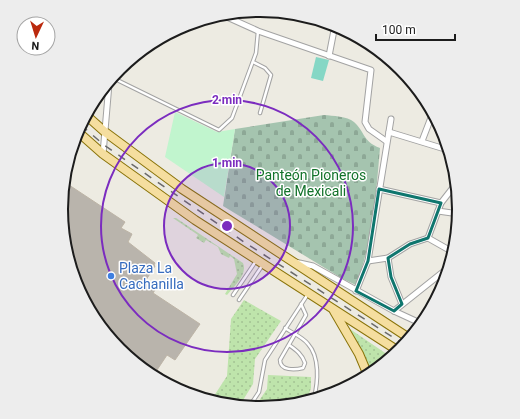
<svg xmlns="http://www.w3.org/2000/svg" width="520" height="419" viewBox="0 0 520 419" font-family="Roboto,sans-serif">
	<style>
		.grass { fill: url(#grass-dots) }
		.cemetery { fill: url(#cemetery-stones) }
		.park { fill: #c1f5ce }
		.pitch { fill: #85d7c5 }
		.building { fill: #b9b4ac; stroke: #bdb4a6 }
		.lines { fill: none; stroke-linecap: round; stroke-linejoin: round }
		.service-casing { stroke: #a3a3a3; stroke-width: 4.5 }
		.minor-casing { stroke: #a3a3a3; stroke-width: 7 }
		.primary-casing { stroke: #8a740a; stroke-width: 10 }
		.service { stroke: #fff; stroke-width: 2.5 }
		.minor { stroke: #fff; stroke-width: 5 }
		.primary { stroke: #f5de9f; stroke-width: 8 }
		.rail { stroke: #6a6a6a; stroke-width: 1.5; stroke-dasharray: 8 8; stroke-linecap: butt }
		.marked { fill: none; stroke: #0f766e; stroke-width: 3; stroke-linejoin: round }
		.ring { fill: none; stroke: #7b2cbf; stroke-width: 2 }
		.shop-dot { fill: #3f7fe0; stroke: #fff; stroke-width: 1.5 }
		.labels { text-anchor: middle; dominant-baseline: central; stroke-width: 3; stroke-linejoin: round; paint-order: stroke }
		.park-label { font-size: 14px; fill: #12722a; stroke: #fff }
		.shop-label { font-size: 14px; fill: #366cbe; stroke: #fff; text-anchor: start }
		.rim { fill: none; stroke: #1c1c1c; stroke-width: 2 }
		.centre { fill: #7b2cbf; stroke: #fff; stroke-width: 2 }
		.ring-label { font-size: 12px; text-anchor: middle; font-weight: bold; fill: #7b2cbf; stroke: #fff; stroke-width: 3; stroke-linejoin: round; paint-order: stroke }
	</style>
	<defs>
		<pattern id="grass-dots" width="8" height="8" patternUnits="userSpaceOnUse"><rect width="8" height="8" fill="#bee4ab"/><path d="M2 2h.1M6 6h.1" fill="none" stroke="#a3c393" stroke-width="1.8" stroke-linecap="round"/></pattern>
		<pattern id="cemetery-stones" width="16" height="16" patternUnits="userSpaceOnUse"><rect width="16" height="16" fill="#a5c4af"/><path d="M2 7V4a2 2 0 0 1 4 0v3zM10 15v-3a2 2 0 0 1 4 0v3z" fill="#8da896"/></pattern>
	</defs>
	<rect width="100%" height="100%" fill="#edebe2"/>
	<!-- grass -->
	<g class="grass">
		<path d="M173,218H176L243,263C248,274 234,286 227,295L225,294L237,274L234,259L230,256L229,258L221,254L218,247L206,240L204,243L196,238L198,235Z"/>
		<polygon points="244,300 281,321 255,359 253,384 240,405 212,399 227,376 231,319"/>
		<polygon points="347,327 391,357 370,372 363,352"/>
		<polygon points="268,375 311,377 311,388 307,400 260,409 254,408 267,389"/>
	</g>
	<!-- cemetery -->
	<path class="cemetery" d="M324,115C333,116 347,116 354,122C366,133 362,141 380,148C376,194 373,241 356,285L343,279L223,206L235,129Z"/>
	<!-- park -->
	<polygon class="park" points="175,112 217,132 235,129 224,197 165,157"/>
	<!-- pitch -->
	<polygon class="pitch" points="316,57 329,60 323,81 311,78"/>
	<!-- building -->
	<polygon class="building" points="69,185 125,222 121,228 132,234 128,242 155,263 154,265 155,266 144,283 155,290 153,293 200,324 175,360 167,355 157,370 163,374 161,378 119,350 76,286 60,209 64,194"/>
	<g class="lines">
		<!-- service casing -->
		<g class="service-casing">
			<g id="service">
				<polyline points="253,62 265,68 271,75 260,113"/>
				<polyline points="113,78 219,130 232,118 256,53 258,31"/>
				<polyline points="233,295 256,261"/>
				<polyline points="239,300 262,266"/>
				<path d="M285,328C292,333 303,337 308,344C320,357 318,382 314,398"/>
				<path d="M289,345C296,350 302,354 305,363L303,368C295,370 280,371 280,360L306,315L301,304"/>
				<polyline points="249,407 259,392 265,360 308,294"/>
			</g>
		</g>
		<!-- minor casing -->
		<g class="minor-casing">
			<g id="minor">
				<polyline points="227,17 258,31 371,70 365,122 369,129 386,141"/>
				<polyline points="329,56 335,25"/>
				<polyline points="389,132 448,150"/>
				<polyline points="422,141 432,115"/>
				<polyline points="103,154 109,84"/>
				<polyline points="379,189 441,203"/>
				<polyline points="438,211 459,214"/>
				<polyline points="428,238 441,203 455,185"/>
				<polyline points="388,258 391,277 402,304"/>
				<polyline points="368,261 388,258 410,244 428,238 451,251"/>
				<polyline points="295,262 313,266 394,311 420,323"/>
				<polyline points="356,291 368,261 391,119"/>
				<polyline points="394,311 448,268"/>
			</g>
		</g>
		<!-- primary casing -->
		<g class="primary-casing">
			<g id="primary">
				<polyline points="87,116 105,132 182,189 409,338"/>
				<polyline points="77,131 103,154 195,220 400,352"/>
				<polyline points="334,311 359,354 367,373"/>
			</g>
		</g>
		<!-- service -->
		<use href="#service" class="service"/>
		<!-- minor -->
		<use href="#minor" class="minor"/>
		<!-- primary -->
		<use href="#primary" class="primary"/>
		<!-- rail -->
		<polyline class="rail" points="81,125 104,145 244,242 405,345"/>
	</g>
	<!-- marked area -->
	<path class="marked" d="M379,189L441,203L428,238L410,244L388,258L391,277L402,304L394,311L356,291L368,261Z"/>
	<!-- distance rings -->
	<circle cx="227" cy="226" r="63" fill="#7b2cbf" fill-opacity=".12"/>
	<g class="ring">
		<circle cx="227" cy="226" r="63"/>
		<circle cx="227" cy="226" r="126"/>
	</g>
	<!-- markers -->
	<circle class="shop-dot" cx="111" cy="276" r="4"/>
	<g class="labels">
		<!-- park labels -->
		<g class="park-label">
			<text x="311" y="175">Panteón Pioneros<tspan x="311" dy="16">de Mexicali</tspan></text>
		</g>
		<!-- shop labels -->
		<g class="shop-label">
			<text x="119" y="268">Plaza La<tspan x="119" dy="16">Cachanilla</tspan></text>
		</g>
	</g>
	<!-- crop -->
	<path d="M0 0H520V419H0ZM68 209a192 192 0 1 1 384 0a192 192 0 1 1-384 0Z" fill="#ededed" fill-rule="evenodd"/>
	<path class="rim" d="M68 209a192 192 0 1 1 384 0a192 192 0 1 1-384 0Z"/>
	<circle cx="227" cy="226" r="6" class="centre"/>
	<g class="ring-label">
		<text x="227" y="104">2 min</text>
		<text x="227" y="167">1 min</text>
	</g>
	<!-- north arrow -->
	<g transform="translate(36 36) rotate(184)"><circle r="19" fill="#ffffff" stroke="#a4a4a4"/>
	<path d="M0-3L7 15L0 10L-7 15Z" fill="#bb290d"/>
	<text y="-6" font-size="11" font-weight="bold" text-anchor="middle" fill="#1c1c1c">N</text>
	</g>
	<!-- scale -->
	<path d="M376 34v6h79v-6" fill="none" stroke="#1c1c1c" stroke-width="2"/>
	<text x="382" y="34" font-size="12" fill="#1c1c1c" stroke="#ffffff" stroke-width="3" paint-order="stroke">100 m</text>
</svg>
